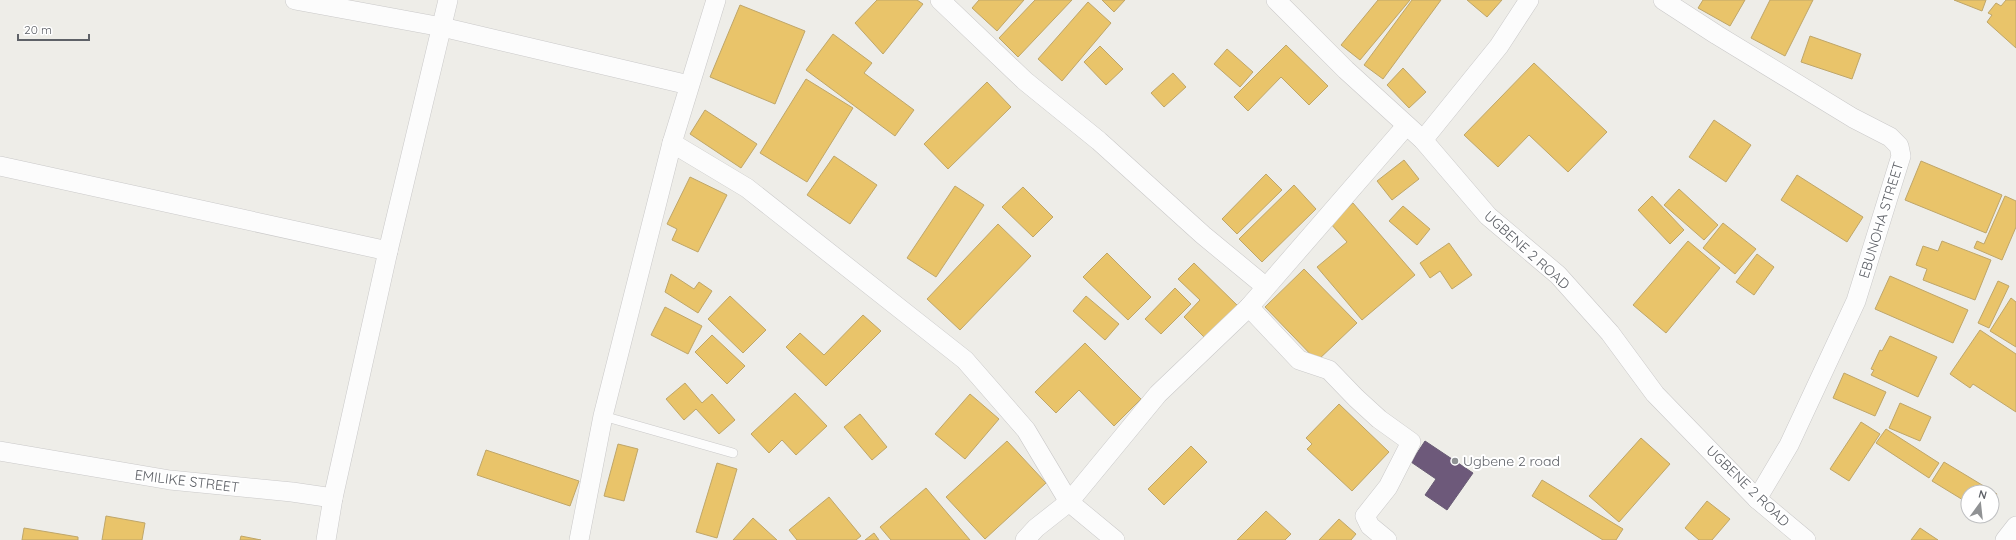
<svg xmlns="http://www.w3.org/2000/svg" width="2016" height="540" viewBox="0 0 2016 540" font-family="Quicksand,sans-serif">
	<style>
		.homes { fill: #e9c46a; stroke: #bfa669 }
		.offices { fill: #6d597a; stroke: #685b74 }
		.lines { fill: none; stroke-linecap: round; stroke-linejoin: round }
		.lane-casing { stroke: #cac9c9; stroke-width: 10 }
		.street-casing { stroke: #cac9c9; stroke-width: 20 }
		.lane { stroke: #fcfcfc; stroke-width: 9 }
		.street { stroke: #fcfcfc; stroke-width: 19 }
		.poi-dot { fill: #909294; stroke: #fff; stroke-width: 1.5 }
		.labels { text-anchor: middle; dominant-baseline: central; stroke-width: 4; stroke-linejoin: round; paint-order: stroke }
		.street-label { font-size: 14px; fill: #5e6167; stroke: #fff }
		.poi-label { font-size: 14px; fill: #5e6167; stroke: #fff; text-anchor: start }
	</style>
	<rect width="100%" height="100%" fill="#eeede8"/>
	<!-- homes -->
	<g class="homes">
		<polygon points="877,0 917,0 923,4 883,54 855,23"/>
		<polygon points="979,0 1024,0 997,31 972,8"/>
		<polygon points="1035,0 1072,0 1018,57 999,38"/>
		<polygon points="1102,0 1125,0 1114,12"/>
		<polygon points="1378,0 1410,0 1360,60 1341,45"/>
		<polygon points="1412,0 1441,0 1383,79 1364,65"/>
		<polygon points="1467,0 1502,0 1487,17"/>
		<polygon points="1703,0 1745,0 1730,26 1698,8"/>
		<polygon points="1770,0 1813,0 1785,56 1751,38"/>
		<polygon points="1954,0 1986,0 1982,11"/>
		<polygon points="2006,0 2016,0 2016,48 1987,22 1992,15 1988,13 1996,3 2001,6"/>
		<polygon points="1088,2 1111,23 1062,81 1038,59"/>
		<polygon points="740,5 805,31 775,104 710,77"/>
		<polygon points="833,34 872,63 864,73 914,110 895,136 806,70"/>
		<polygon points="1810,36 1861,54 1852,79 1801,62"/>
		<polygon points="1286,45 1328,86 1309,105 1281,77 1248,111 1234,97"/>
		<polygon points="1100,46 1123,69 1106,85 1084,62"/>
		<polygon points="1227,49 1253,72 1240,87 1214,64"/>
		<polygon points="1534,63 1607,132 1568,172 1529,135 1498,167 1464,135"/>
		<polygon points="1403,68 1426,92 1409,108 1387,85"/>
		<polygon points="1173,73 1186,87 1164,107 1151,93"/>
		<polygon points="806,79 853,108 807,182 760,153"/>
		<polygon points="987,82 1011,107 948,169 924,144"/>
		<polygon points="705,110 757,144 741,168 690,134"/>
		<polygon points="1714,120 1751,145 1726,182 1689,157"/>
		<polygon points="834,156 877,185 850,224 807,195"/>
		<polygon points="1404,160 1419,179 1392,200 1377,181"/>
		<polygon points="1921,161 2002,195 1986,233 1905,200"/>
		<polygon points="1266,174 1282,190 1237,234 1222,219"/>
		<polygon points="1797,175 1863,217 1847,242 1781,200"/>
		<polygon points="690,177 727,195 698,252 672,240 677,229 667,224"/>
		<polygon points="1294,185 1316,209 1262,262 1239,239"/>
		<polygon points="955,186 984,205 936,277 907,258"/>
		<polygon points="1023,187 1053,217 1033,237 1002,207"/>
		<polygon points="1679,189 1718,225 1704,240 1664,205"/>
		<polygon points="1652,196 1684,230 1670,244 1638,210"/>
		<polygon points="2005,196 2016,201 2016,227 2002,260 1974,248 1977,241 1984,244"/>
		<polygon points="1353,203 1415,275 1362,320 1317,267 1347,242 1330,223"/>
		<polygon points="1403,206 1430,229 1417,245 1389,221"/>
		<polygon points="1723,223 1756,249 1735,274 1703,248"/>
		<polygon points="998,224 1031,256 960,330 927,299"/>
		<polygon points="1688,241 1720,268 1666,333 1633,305"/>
		<polygon points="1942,241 1991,260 1975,300 1923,280 1927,269 1916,265 1923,246 1938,251"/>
		<polygon points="1449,243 1472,275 1452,289 1440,271 1430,278 1420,263"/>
		<polygon points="1107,253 1151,297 1128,320 1083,277"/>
		<polygon points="1757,254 1774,267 1754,295 1736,282"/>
		<polygon points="1194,263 1238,306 1206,339 1184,317 1200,300 1178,279"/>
		<polygon points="1304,269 1357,323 1317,361 1265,307"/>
		<polygon points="671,274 694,289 699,282 712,291 698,313 665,292"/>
		<polygon points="1890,276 1968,310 1953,343 1875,309"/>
		<polygon points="1998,281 2009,286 1989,328 1978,323"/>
		<polygon points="1175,288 1191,304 1161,334 1145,319"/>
		<polygon points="730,296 766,330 743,353 708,319"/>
		<polygon points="1086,296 1119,324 1105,340 1073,311"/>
		<polygon points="2011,298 2016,302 2016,347 1990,331"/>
		<polygon points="665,307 702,326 688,354 651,335"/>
		<polygon points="863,315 881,331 826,386 786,347 800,333 824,355"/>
		<polygon points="1980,330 2016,354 2016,412 1973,384 1970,388 1950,374"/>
		<polygon points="712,335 745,366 727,384 695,352"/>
		<polygon points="1890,336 1937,357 1918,397 1871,375 1874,370 1871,369 1880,350 1882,351"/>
		<polygon points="1085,343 1141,399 1114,426 1079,390 1056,413 1035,392"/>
		<polygon points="1844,373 1886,392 1875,416 1833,398"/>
		<polygon points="685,383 702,403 712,394 735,420 719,434 696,409 684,420 666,399"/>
		<polygon points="795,393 827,426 796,455 782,440 769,453 751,434"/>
		<polygon points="970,394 999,419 965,459 935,434"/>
		<polygon points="1900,403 1931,417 1920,441 1889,428"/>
		<polygon points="1339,404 1389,452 1352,491 1307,449 1312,444 1306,438"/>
		<polygon points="860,414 887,447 872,460 844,427"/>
		<polygon points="1861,422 1880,434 1849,481 1830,469"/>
		<polygon points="1886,429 1939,463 1929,478 1876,443"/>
		<polygon points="1641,438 1670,464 1619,522 1589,496"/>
		<polygon points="1007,441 1046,483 985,539 946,497"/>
		<polygon points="618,444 638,449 624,501 604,496"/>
		<polygon points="1191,446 1207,462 1164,505 1148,489"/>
		<polygon points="486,450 579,481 570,506 477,475"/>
		<polygon points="1944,462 1997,494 1992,501 1992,492 1968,492 1968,503 1932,481"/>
		<polygon points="717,463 737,469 717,538 696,532"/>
		<polygon points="1542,480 1623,529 1616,540 1603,540 1532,496"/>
		<polygon points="926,488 970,540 891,540 880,527"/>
		<polygon points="829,497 861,536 856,540 797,540 789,530"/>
		<polygon points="1707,501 1730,519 1712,540 1699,540 1685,528"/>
		<polygon points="1266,511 1291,534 1285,540 1237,540"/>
		<polygon points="106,516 145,523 142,540 102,540"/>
		<polygon points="753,518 777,540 733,540"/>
		<polygon points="1339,519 1356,534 1351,540 1319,540"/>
		<polygon points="24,528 78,537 78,540 22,540"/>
		<polygon points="1920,528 1938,540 1911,540"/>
		<polygon points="874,533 879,540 865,540"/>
		<polygon points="241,536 261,540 240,540"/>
	</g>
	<!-- offices -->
	<polygon class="offices" points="1425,441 1473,473 1447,510 1425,495 1436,479 1411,462"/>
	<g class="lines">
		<!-- lane casing -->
		<g class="lane-casing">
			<polyline id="lane" points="603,416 733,453"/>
		</g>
		<!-- street casing -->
		<g class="street-casing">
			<g id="street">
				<polyline points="295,0 442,27 689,85"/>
				<polyline points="940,0 1025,81 1099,141 1203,235 1266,287"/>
				<polyline points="1276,0 1346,70 1423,140 1488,216 1558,275 1610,333 1655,394 1757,499 1806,540"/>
				<polyline points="1663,0 1717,35 1853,118 1890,137 1899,146 1901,156 1856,301 1789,445 1757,499"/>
				<polyline points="1423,140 1499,46 1529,0"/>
				<polyline points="672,143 747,188 965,360 1026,430 1069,502 1115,540"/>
				<polyline points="0,166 388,251"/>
				<polyline points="1249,307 1299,360 1329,370 1356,398 1379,419 1411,442 1388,487 1365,516 1370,526 1387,540"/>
				<polyline points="0,451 170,480 292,492 333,498"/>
				<polyline points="326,540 333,498 388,251 448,0"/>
				<polyline points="579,540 603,416 672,143 716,0"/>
				<polyline points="1025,540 1036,528 1069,502 1158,394 1249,307 1406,126"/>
				<polyline points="2005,540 2016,526"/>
			</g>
		</g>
		<!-- lane -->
		<use href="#lane" class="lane"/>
		<!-- street -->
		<use href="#street" class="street"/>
	</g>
	<!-- markers -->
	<circle class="poi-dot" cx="1455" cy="461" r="4"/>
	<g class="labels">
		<!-- street labels -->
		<g class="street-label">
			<text transform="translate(1881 220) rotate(-73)">EBUNOHA STREET</text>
			<text transform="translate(1527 250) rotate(42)">UGBENE 2 ROAD</text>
			<text transform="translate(187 481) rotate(7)">EMILIKE STREET</text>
			<text transform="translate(1748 486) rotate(44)">UGBENE 2 ROAD</text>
		</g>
		<!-- poi labels -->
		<g class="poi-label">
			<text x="1463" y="461">Ugbene 2 road</text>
		</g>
	</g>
	<!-- north arrow -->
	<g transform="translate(1980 504) rotate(15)"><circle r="19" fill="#ffffff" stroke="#bfc0c2"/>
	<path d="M0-3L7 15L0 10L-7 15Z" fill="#909294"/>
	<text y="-6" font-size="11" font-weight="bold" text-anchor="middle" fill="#5e6167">N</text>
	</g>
	<!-- scale -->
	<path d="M18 34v6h71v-6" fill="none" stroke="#5e6167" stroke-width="2"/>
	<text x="24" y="34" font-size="12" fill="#5e6167" stroke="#ffffff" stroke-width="3" paint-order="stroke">20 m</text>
</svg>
